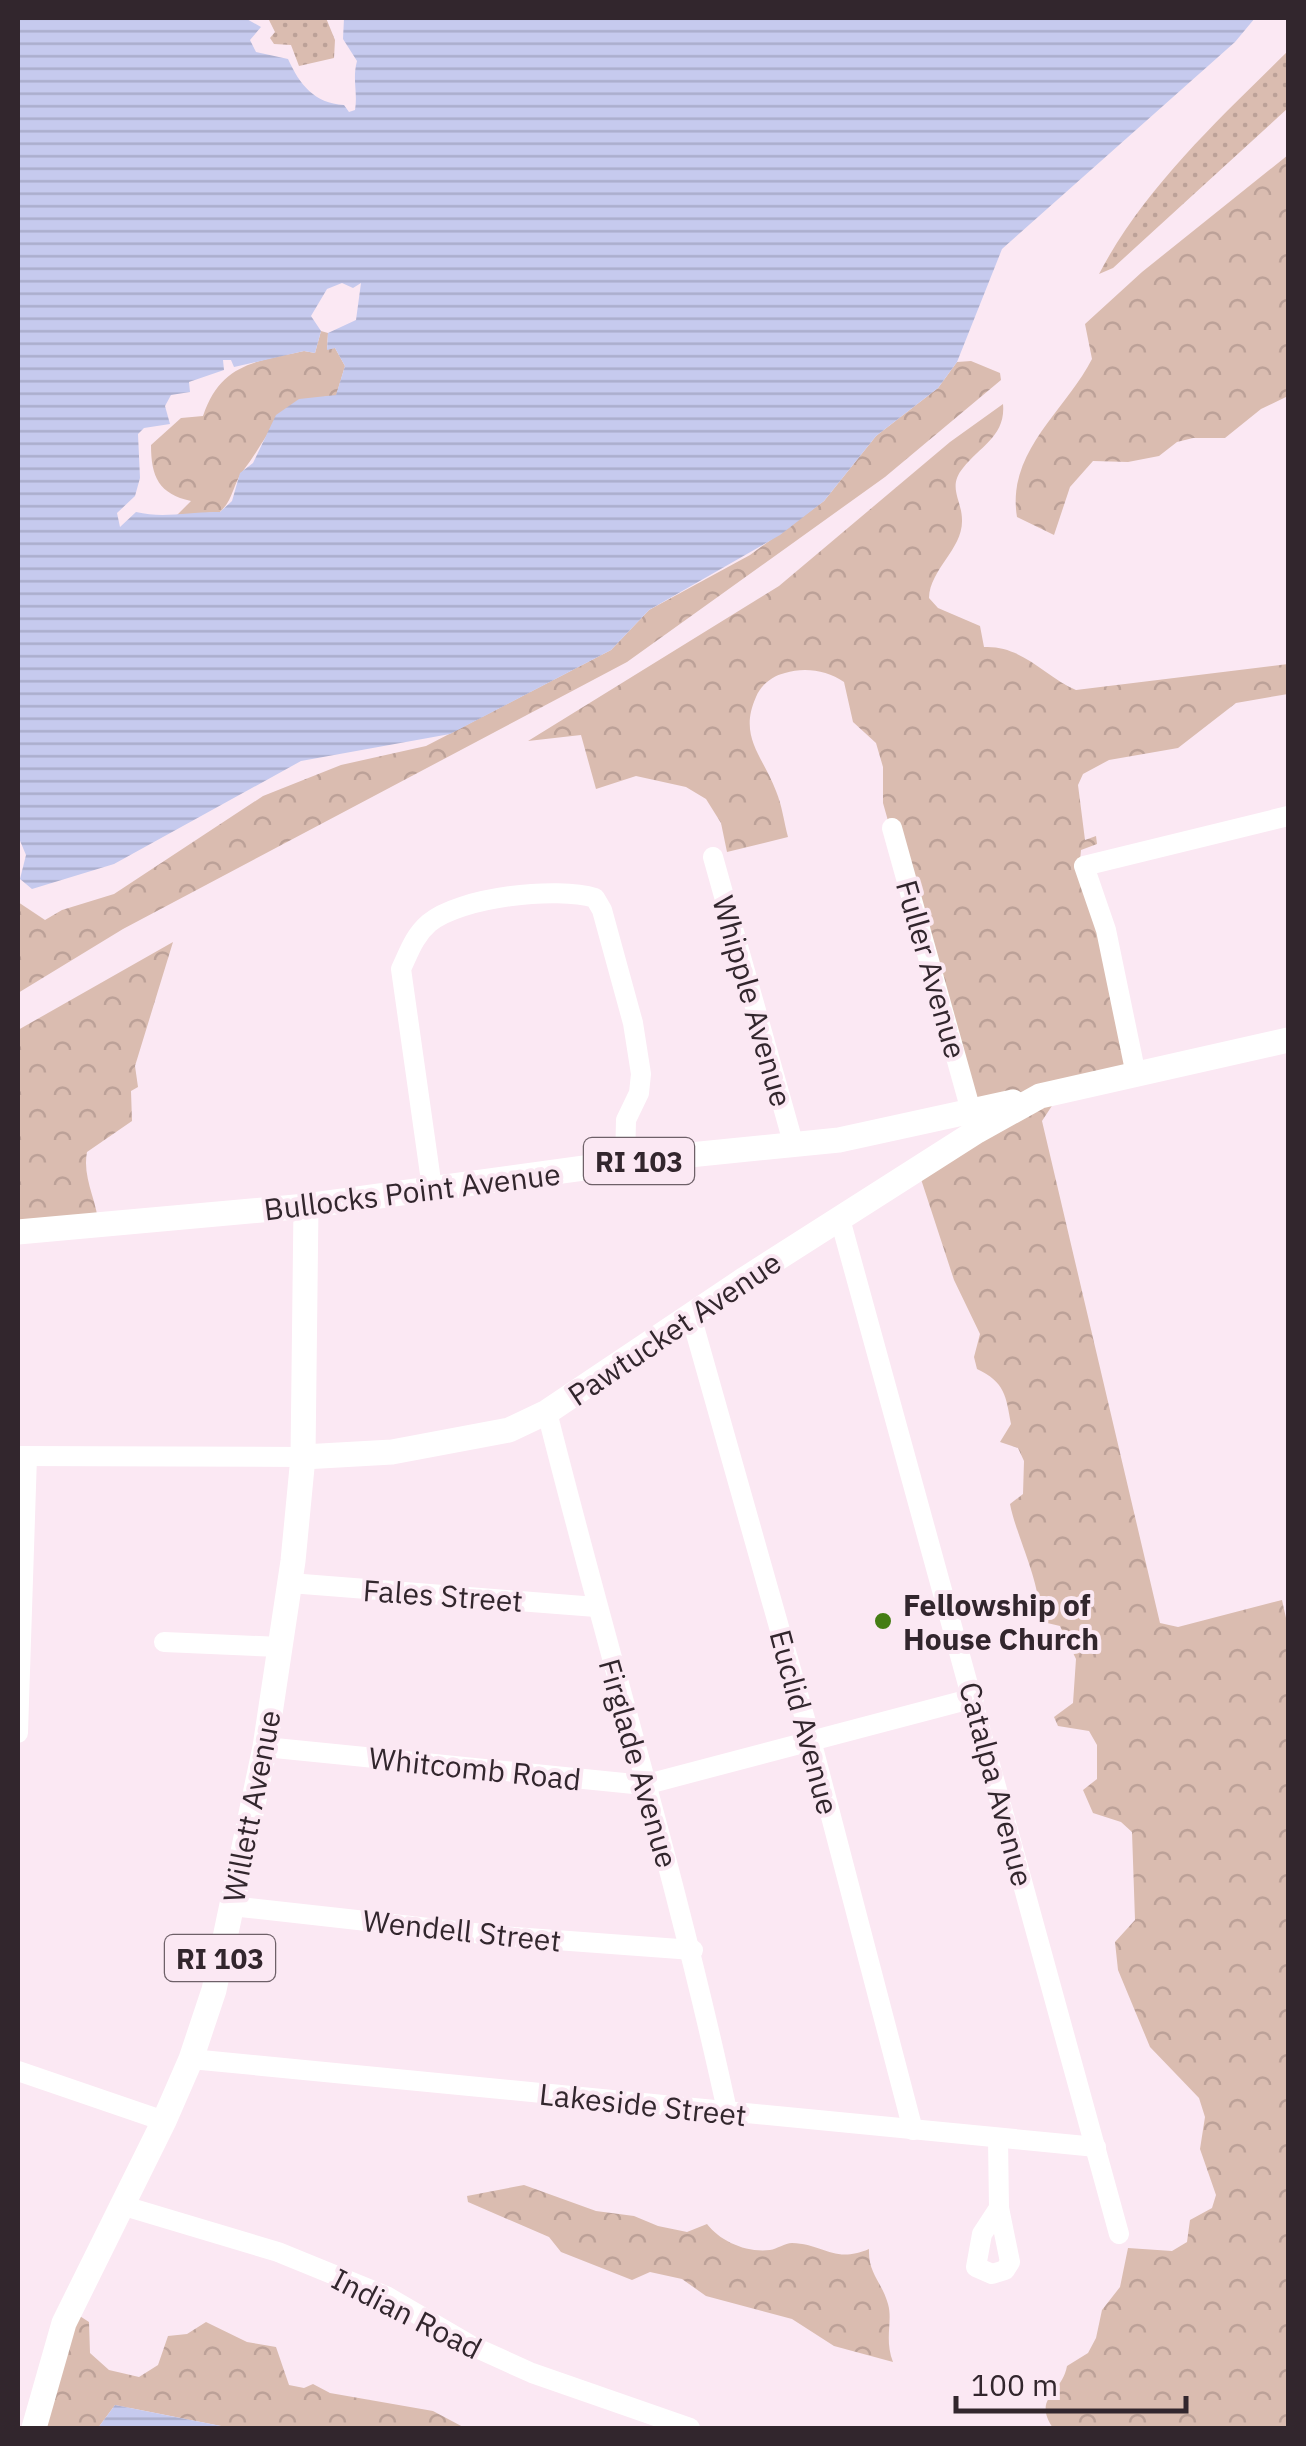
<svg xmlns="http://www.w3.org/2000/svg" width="1306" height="2446" viewBox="0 0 1306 2446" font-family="'IBM Plex Sans',sans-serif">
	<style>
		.grass { fill: url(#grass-dots) }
		.forest { fill: url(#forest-crowns) }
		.water { fill: url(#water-rules); fill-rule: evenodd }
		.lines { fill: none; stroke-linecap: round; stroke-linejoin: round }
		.minor { stroke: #fff; stroke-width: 20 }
		.major { stroke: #fff; stroke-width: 25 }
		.poi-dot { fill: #457d14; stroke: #fbe8f3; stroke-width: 4 }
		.labels { text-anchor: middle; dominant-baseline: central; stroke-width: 8; stroke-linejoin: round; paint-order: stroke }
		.shield { fill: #fbe8f3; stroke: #6e6068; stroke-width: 2.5 }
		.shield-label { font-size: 28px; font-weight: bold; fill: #32262d }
		.street-label { font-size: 30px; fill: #32262d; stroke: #fbe8f3 }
		.poi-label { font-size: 30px; font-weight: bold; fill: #32262d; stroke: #fbe8f3; text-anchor: start }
	</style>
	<defs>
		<pattern id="grass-dots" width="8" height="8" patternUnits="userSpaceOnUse" patternTransform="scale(2.5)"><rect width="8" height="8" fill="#dabcb0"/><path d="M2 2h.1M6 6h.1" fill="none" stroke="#bca198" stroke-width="1.8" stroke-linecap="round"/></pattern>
		<pattern id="forest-crowns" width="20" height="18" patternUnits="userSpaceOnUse" patternTransform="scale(2.5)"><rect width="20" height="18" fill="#dabcb0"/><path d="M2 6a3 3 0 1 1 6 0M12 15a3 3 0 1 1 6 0" fill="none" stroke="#bca198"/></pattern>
		<pattern id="water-rules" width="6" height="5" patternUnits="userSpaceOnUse" patternTransform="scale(2.5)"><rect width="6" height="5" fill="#c6caee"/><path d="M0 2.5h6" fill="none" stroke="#abadcc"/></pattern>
	</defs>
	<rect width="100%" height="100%" fill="#fbe8f3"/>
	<!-- grass -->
	<g class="grass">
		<polygon points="268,18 326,18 335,40 334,58 299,66 291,45 274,44 270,38 275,32"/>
		<path d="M1288,51V108L1113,268L1099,274C1144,188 1219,119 1288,51Z"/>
	</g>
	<!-- forest -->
	<g class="forest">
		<path d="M1288,155V396L1261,409L1225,438H1193L1177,442L1159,456L1128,462L1093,461L1070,487L1054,535L1017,517C1006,452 1066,410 1092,359L1085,324L1142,272Z"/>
		<path d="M321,331L328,333L327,349L335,348L345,366L336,396C277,398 273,432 243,471C233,483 234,499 220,512L177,515L191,501C159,494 151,477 151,445L181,418L203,416C221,363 255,362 304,351L315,353Z"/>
		<polygon points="971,361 1000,373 1001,380 885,477 627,662 123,929 18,993 18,902 45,920 62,910 114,894 263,796 341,765 426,746 611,650 649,610 750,555 824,501 876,436 938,388 957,362"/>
		<path d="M1003,404C1006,436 980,446 963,468C947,487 962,500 962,520C963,549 930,569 929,598L938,608L980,626L984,647C1022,645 1044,676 1076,690L1288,664V694L1236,703L1178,748L1109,760L1083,774L1078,785L1085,840L1096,836L1097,844L1081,850L1080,861L1138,1074L1059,1095L1042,1121L1160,1623L1178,1627L1282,1600L1288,1627V2428H1053C1032,2397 1062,2394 1067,2366L1088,2353L1096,2338L1102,2310L1120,2287L1128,2248L1172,2251L1187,2242L1190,2220L1212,2208L1216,2195L1200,2149L1205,2117L1199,2098L1150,2047L1118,1970L1115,1942L1135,1920L1132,1832L1121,1822L1093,1813L1083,1790L1097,1779V1745L1089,1731L1058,1726L1054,1717L1073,1703L1076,1659L1060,1626L1043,1622L1038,1615C1043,1587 1016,1536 1010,1504L1023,1494L1024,1461L1018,1448L1000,1442L1011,1424C1006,1396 1005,1382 977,1369L974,1357L980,1334L954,1280L919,1173L980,1112L930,970L883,803V767L876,743L853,722L844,682C827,670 804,667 785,673C772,676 761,685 756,697C738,737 763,756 776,791C782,805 784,822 788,837L727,852L721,823L706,799L686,787L636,776L596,789L581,735L528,741L779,586L950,442Z"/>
		<path d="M173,942L135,1066L138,1087L131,1091L132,1121L87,1152C82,1178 97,1200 99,1227L18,1232V1030Z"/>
		<path d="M524,2185L596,2211L634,2216L658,2226L687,2232L707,2224C720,2241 746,2253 770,2250C777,2249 785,2243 792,2243C824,2244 834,2264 869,2249C868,2274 882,2282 888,2304C893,2321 884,2339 893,2362L834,2346L792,2319L706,2296L682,2279L650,2272L632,2280L561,2252L549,2237L468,2202L467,2196Z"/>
		<polygon points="72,2311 89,2322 90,2353 109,2370 139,2377 158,2365 168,2336 187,2334 206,2322 247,2342 276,2347 289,2385 304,2388 313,2384 330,2393 433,2411 465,2428 231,2428 115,2405 98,2428 36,2428"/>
	</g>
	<!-- water -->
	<g class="water">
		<path d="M18,18H245L261,27L250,40L256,52L288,59C300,85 314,103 344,105L349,112L355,110C358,93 352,79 357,61L343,39L344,18H1255L1235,42L1002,249L957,362L938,388L876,436L824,501L780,535L649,610L611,650L450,734L301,761L114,864L32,889L20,879L26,855L18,836ZM342,283L353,288L361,283L356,320L328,333L327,350L335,348L345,366L336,395L299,399L276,415L253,463L240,473L232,501L220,512C191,511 165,519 136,512L120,527L117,513L135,496L140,478L138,434L144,428L170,424L165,406L171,395L190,392L189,382L224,370L223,360H231L234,367L304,351L315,353L321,331L311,316L327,289Z"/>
		<polygon points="115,2405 231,2428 98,2428"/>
	</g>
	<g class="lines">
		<!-- minor -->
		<g class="minor">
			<polyline points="892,828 971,1111"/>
			<polyline points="713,857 794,1146"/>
			<polyline points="1136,1075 1106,930 1084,866 1288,816"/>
			<path d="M432,1188L401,969C409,952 414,936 429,923C460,897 557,886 595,898L602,910L633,1023L641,1074L639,1093L626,1120L625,1163"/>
			<polyline points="840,1219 1119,2234"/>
			<polyline points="691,1316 811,1740 913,2130"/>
			<path d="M547,1412C606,1647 677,1878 728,2115"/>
			<polyline points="18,1456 303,1457"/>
			<polyline points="290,1583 596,1607"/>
			<polyline points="164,1642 280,1647"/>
			<polyline points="18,1733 27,1456"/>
			<polyline points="265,1747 644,1785 974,1698"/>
			<polyline points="231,1906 501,1936 693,1950"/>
			<polyline points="191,2059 1096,2147"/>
			<polyline points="18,2071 164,2121"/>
			<polyline points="998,2138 999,2208"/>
			<polyline points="121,2205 278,2252 386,2296 470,2345 532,2373 690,2428"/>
			<polygon points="999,2208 1010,2262 1005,2270 992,2274 976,2267 982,2234"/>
		</g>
		<!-- major -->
		<g class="major">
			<polyline points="18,1232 306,1206 650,1159 839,1140 1013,1102"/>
			<polyline points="303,1457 392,1452 509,1430 547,1412 745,1279 977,1131 1040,1096 1288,1040"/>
			<polyline points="34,2428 64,2323 164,2121 191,2059 214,1990 265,1747 293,1561 303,1457 306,1206"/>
		</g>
	</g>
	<!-- markers -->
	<circle class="poi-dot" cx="883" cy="1621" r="10"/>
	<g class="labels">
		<!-- shield labels -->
		<g class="shield">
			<rect x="584" y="1138" width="110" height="46" rx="8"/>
			<rect x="165" y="1935" width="110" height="46" rx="8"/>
		</g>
		<g class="shield-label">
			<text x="639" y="1161">RI 103</text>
			<text x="220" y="1958">RI 103</text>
		</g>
		<!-- street labels -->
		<g class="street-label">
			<text transform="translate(932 969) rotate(74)">Fuller Avenue</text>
			<text transform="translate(753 1001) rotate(74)">Whipple Avenue</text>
			<text transform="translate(412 1191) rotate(-7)">Bullocks Point Avenue</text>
			<text transform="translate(674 1328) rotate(-34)">Pawtucket Avenue</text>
			<text transform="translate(443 1595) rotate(4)">Fales Street</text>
			<text transform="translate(805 1722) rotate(75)">Euclid Avenue</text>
			<text transform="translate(639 1763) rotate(74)">Firglade Avenue</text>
			<text transform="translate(475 1768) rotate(6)">Whitcomb Road</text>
			<text transform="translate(997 1784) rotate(75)">Catalpa Avenue</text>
			<text transform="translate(251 1806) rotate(-79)">Willett Avenue</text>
			<text transform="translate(462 1930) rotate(6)">Wendell Street</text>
			<text transform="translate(643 2104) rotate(6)">Lakeside Street</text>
			<text transform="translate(407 2313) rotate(27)">Indian Road</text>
		</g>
		<!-- poi labels -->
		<g class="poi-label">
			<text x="903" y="1604">Fellowship of<tspan x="903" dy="34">House Church</tspan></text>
		</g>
	</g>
	<!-- border -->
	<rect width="1306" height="2446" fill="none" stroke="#32262d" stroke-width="40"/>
	<!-- scale -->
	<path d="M956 2396v15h230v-15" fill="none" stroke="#32262d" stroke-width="5"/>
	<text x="971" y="2396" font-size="30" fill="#32262d" stroke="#fbe8f3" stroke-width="8" paint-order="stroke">100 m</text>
</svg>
